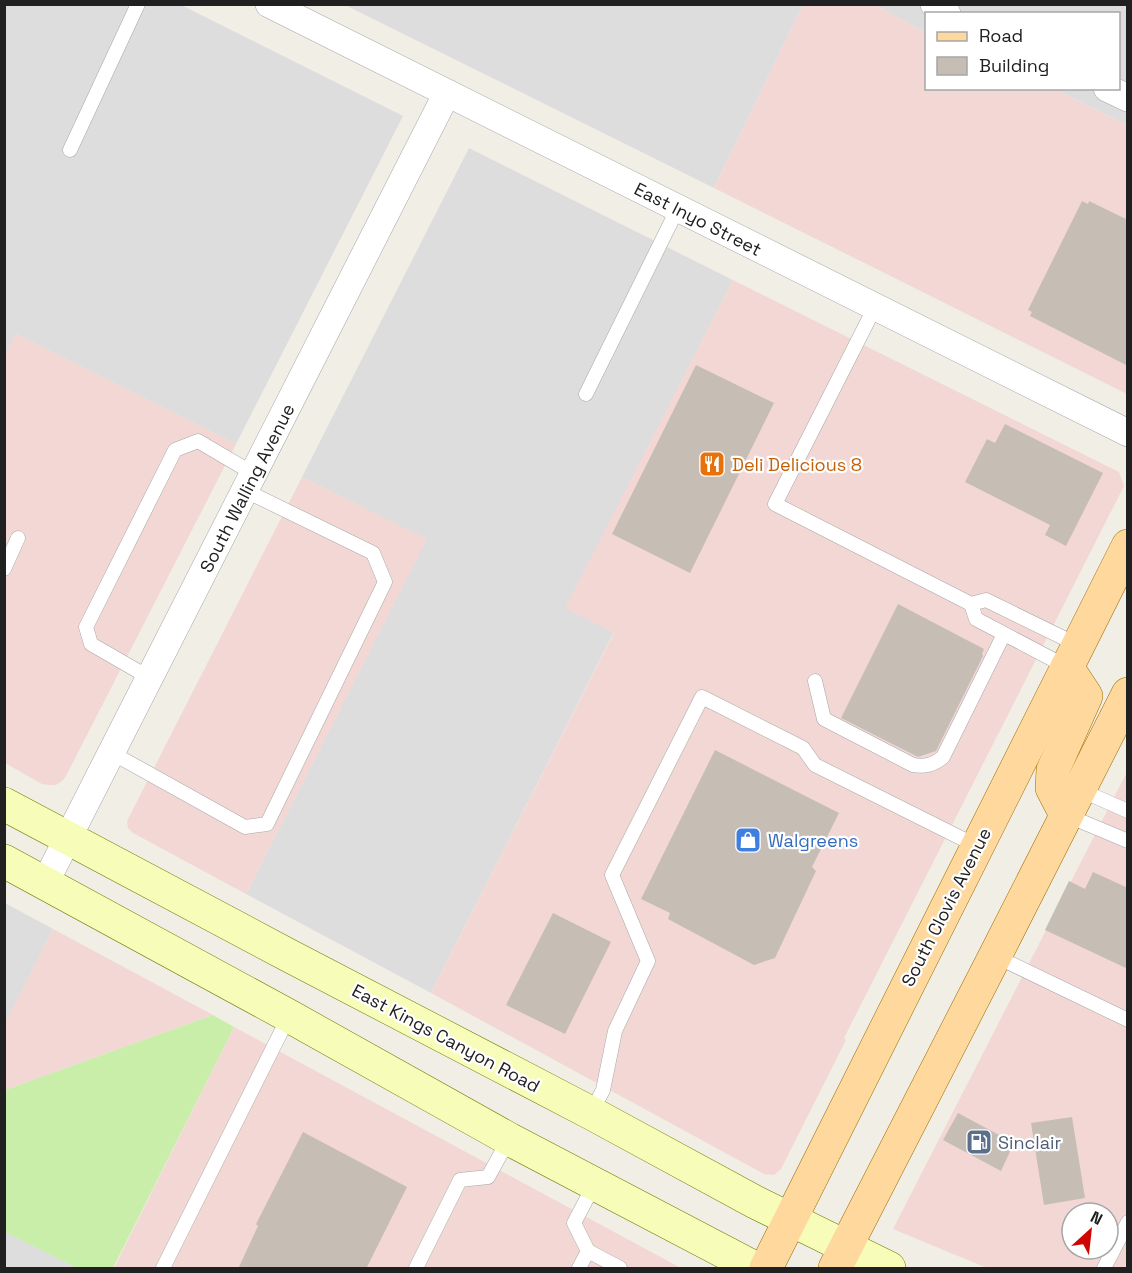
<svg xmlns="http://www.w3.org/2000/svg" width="1132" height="1273" viewBox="0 0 1132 1273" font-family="'Space Grotesk',sans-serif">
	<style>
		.residential { fill: #dedddd }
		.commercial { fill: #f3d7d5; fill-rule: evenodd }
		.grass { fill: #c9eea9 }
		.building { fill: #c6beb5 }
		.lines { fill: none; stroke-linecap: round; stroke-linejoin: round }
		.lane-casing { stroke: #a7a7a7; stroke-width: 15 }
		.street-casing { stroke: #a7a7a7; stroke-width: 28 }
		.secondary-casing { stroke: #6c7e00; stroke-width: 34 }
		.primary-casing { stroke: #9c6e00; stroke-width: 34 }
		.lane { stroke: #fff; stroke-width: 14 }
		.street { stroke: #fff; stroke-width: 27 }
		.secondary { stroke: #f7fdb8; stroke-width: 33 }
		.primary { stroke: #ffd89d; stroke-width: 33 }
		.labels { text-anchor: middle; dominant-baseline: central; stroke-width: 4.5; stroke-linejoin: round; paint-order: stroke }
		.street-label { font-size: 18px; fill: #202020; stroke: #fff }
		.food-label { font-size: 18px; fill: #c56008; stroke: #fff; text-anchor: start }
		.shop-label { font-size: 18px; fill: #366cbe; stroke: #fff; text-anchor: start }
		.service-label { font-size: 18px; fill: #4e5e75; stroke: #fff; text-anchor: start }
	</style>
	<rect width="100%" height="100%" fill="#f1eee6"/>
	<!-- residential -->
	<g class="residential">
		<polygon points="5,5 181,5 403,116 236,444 16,334 5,356"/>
		<polygon points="345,5 803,5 714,188"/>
		<polygon points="875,5 1127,5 1127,125 1054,89 1118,88 1118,14 926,14 926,33"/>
		<polygon points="469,148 733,280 566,608 614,632 431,993 246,894 426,539 302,477"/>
		<polygon points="5,903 53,929 5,1025"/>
		<polygon points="5,1232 77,1268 5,1268"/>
	</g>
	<!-- commercial -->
	<g class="commercial">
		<polygon points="803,5 875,5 926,33 926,88 1054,89 1127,125 1127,394 714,188"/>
		<polygon points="733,280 1119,472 1124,486 844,1038 846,1040 781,1169 774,1175 764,1174 431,993 614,633 565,608"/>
		<polygon points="16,334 236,444 66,776 62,781 56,785 49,785 42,784 5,763 4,356"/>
		<polygon points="302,477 427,539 246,894 133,833 128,828 127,821"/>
		<path d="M1127,772V1268H987L893,1229ZM1072,1213H1108V1249H1072Z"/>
		<polygon points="53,929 213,1015 5,1090 4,1025"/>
		<polygon points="234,1027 681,1268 114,1268"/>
	</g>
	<!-- grass -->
	<polygon class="grass" points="213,1015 234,1027 113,1268 77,1268 5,1232 5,1090"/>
	<!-- building -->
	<g class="building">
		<polygon points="1082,201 1088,204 1089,201 1128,220 1128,366 1030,316 1032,312 1028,310"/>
		<polygon points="696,365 774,403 690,573 612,534"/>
		<polygon points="1005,424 1103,473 1066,546 1045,535 1050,525 965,482 987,439 995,443"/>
		<polygon points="898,604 984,649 982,654 983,656 936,751 918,757 841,718"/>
		<polygon points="715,750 839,813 812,867 816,871 775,958 754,965 668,919 670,913 641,899"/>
		<polygon points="1093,872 1128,888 1128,969 1045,930 1069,881 1085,889"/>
		<polygon points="553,913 611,942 565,1034 506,1005"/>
		<polygon points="958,1113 1014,1143 1001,1171 943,1140"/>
		<polygon points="1072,1117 1085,1198 1044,1205 1031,1123"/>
		<polygon points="303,1132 407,1187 366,1269 238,1269 258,1226 256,1224"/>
	</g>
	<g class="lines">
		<!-- lane casing -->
		<g class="lane-casing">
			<g id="lane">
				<polyline points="70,150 138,4"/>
				<polyline points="875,307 775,504 971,604"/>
				<polyline points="586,394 678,208"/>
				<polyline points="4,569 18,538"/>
				<polyline points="1067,667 976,619 971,604 986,600 1078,645"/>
				<polyline points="150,678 91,644 86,627 175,450 198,441 254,474"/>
				<path d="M815,681L824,719L913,765C925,767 933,765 943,757L1004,634"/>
				<polyline points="112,753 245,827 267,824 385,582 373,553 246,491"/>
				<polyline points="1080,790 1128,811"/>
				<polyline points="1066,815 1128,841"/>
				<polyline points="995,956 1128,1020"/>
				<polyline points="591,1113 603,1090 615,1031 648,961 612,875 702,697 803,748 815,765 977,846"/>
				<polyline points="588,1251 620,1268"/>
				<polyline points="163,1268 289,1016"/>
				<polyline points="416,1268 460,1180 488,1177 509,1139"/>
				<polyline points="579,1268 588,1251 574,1223 594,1185"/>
				<polyline points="1104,1268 1128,1222"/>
			</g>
		</g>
		<!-- street casing -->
		<g class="street-casing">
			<g id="street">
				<polyline points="269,4 1128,433"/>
				<polyline points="934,4 947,14"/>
				<polyline points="1107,88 1128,98"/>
				<polyline points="45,883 447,93"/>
			</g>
		</g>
		<!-- secondary casing -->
		<g class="secondary-casing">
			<g id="secondary">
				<polyline points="4,804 286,954 591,1113 755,1202 889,1268"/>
				<polyline points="4,861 289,1016 509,1139 755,1268"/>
			</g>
		</g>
		<!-- primary casing -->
		<g class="primary-casing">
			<g id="primary">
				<polyline points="1066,815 1052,788 1053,770 1086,696 1067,667"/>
				<polyline points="766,1268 1128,546"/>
				<polyline points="835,1268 995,956 1128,694"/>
			</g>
		</g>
		<!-- lane -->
		<use href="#lane" class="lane"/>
		<!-- street -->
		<use href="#street" class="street"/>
		<!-- secondary -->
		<use href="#secondary" class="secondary"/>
		<!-- primary -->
		<use href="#primary" class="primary"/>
	</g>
	<!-- icons -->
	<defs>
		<g id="restaurant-square" transform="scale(1.35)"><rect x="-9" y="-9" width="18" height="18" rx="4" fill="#e8710a" stroke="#fff"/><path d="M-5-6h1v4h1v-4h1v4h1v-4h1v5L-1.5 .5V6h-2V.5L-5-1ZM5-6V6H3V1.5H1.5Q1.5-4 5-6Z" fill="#fff"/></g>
		<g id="shop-square" transform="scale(1.35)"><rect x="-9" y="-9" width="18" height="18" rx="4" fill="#3f7fe0" stroke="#fff"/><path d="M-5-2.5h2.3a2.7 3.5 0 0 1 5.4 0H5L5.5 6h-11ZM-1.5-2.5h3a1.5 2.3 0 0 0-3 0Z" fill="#fff"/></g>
		<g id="fuel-square" transform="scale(1.35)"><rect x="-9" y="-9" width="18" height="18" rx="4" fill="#5c6f8a" stroke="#fff"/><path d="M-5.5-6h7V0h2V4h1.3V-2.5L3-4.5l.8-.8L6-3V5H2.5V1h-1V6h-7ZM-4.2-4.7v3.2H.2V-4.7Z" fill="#fff"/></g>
	</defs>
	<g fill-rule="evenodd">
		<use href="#restaurant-square" x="712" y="464"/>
		<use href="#shop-square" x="748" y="840"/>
		<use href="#fuel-square" x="979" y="1142"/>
	</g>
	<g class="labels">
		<!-- street labels -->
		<g class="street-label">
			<text transform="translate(698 219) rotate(27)">East Inyo Street</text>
			<text transform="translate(247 488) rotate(-63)">South Walling Avenue</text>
			<text transform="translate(946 907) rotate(-63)">South Clovis Avenue</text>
			<text transform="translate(446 1038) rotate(28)">East Kings Canyon Road</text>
		</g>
		<!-- food labels -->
		<g class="food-label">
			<text x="732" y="464">Deli Delicious 8</text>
		</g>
		<!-- shop labels -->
		<g class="shop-label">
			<text x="768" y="840">Walgreens</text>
		</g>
		<!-- service labels -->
		<g class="service-label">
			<text x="998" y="1142">Sinclair</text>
		</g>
	</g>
	<!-- border -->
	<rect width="1132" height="1273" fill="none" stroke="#202020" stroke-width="12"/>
	<!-- legend -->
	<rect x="925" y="12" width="195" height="78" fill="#ffffff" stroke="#a6a6a6" stroke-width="1.5"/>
	<rect x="937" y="32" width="30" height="9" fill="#ffd89d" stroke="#a6a6a6" stroke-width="1.5"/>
	<text x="979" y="42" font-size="18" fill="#202020">Road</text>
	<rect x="937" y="57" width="30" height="18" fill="#c6beb5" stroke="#a6a6a6" stroke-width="1.5"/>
	<text x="979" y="72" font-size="18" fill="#202020">Building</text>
	<!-- north arrow -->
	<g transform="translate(1090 1231) rotate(27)"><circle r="28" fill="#ffffff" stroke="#a6a6a6" stroke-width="1.5"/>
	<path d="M0-4.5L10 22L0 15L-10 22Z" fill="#d00700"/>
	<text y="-9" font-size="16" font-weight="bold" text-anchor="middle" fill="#202020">N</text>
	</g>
</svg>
